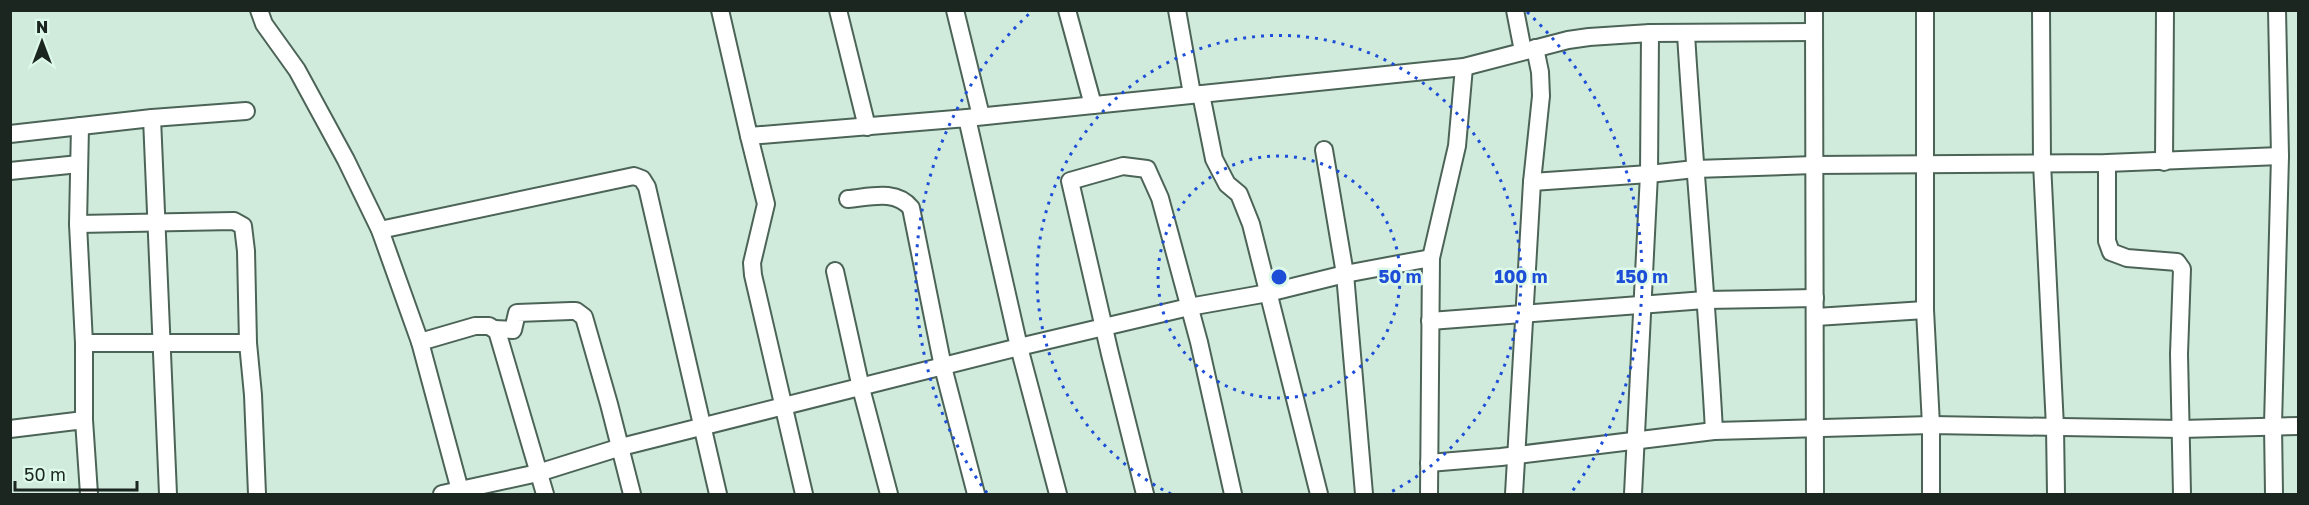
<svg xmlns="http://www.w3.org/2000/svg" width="2309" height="505" viewBox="0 0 2309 505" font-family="'Golos Text',sans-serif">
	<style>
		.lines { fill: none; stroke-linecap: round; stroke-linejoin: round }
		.minor-casing { stroke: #4c6457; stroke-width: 20 }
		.minor { stroke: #fff; stroke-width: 16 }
		.ring { fill: none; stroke: #1d4ed8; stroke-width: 3; stroke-dasharray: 3 6 }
		.centre { fill: #1d4ed8; stroke: #ddf9ea; stroke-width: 3 }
		.ring-label { font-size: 18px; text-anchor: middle; font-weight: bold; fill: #1d4ed8; stroke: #ddf9ea; stroke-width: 5; stroke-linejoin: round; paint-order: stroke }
	</style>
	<rect width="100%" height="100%" fill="#d0ebdc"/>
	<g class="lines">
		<!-- minor casing -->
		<g class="minor-casing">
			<g id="minor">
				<polyline points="259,10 264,24 297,70 346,160 380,230 420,342 461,494"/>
				<polyline points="838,10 867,127"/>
				<polyline points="955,10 981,116"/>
				<polyline points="1067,10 1093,105"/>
				<polyline points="1177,10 1192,94"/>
				<polyline points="1515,10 1523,51"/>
				<polyline points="1814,10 1815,494"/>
				<polyline points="1925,10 1925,310 1931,425 1931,494"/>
				<polyline points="2041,10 2042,163 2055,427 2056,494"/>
				<path d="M1686,34C1694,166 1707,298 1714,431"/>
				<polyline points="1201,94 1214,159 1227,184 1239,194 1251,224 1319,494"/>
				<polyline points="152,118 168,494"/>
				<polyline points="967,118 1464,67 1568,40 1589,37 1650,33 1813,32"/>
				<polyline points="80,126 78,224 84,343 84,420"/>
				<polyline points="10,134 152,118 246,111"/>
				<polyline points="749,136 766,204 752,263 753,275 804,494"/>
				<polyline points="1324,150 1345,274 1364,494"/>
				<polyline points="2164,162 2165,10"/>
				<polyline points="2107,163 2107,241 2111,252 2127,258 2177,262 2182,269 2179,354 2182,494"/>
				<polyline points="10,171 79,164"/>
				<polyline points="1532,182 1649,174 1695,169 1814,165 2107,163 2280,156"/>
				<path d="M848,199C870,197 896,189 911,208L943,367L976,494"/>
				<polyline points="78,224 234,221 243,226 246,251 248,343 253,395 257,494"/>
				<polyline points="380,230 634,176 642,179 647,187 718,494"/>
				<polyline points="1431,258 1457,146 1464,67"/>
				<polyline points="835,271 861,388 889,494"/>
				<polyline points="1816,317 1925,310"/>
				<polyline points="1430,321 1705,300 1815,298"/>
				<polyline points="494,329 513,330 517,313 571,311 576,311 584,317 609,404 632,494"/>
				<polyline points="420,342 475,326 489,326 497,331 545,494"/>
				<polyline points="84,343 248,343"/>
				<polyline points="10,429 84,420 89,494"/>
				<polyline points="1429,463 1501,457 1714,431 1931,425 2181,429 2298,426"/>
				<polyline points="442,494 538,473 621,447 1019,347 967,118 749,136 720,10"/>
				<polyline points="1058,494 1019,347 1189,307 1268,293 1345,274 1431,258 1429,494"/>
				<polyline points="1145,494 1110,354 1070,181 1123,166 1147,169 1160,198 1199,342 1233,494"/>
				<polyline points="1514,494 1532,182 1541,96 1540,72 1535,48"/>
				<polyline points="1633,494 1649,174 1650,33"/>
				<polyline points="2274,494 2273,425 2280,156 2277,10"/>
			</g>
		</g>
		<!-- minor -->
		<use href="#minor" class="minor"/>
	</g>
	<!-- distance rings -->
	<g class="ring">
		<circle cx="1279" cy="277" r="121"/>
		<path d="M1171 494A242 242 0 1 1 1387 494"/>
		<path d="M987 493A363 363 0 0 1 1031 12M1527 12A363 363 0 0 1 1571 493"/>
	</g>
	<circle cx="1279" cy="277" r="9" class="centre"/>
	<g class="ring-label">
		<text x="1400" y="283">50 m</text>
		<text x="1521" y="283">100 m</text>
		<text x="1642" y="283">150 m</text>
	</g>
	<!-- border -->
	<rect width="2309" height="505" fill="none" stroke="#1c2621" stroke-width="24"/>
	<!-- north arrow -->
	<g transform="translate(42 42)" stroke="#ddf9ea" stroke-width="4.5" paint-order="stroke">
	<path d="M0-4.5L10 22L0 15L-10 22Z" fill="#1c2621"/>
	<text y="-9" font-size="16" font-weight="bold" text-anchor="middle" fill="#1c2621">N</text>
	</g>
	<!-- scale -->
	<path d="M15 481v9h122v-9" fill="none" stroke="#1c2621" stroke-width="3"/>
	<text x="24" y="481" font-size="18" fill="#1c2621" stroke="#ddf9ea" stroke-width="4.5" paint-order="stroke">50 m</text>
</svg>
